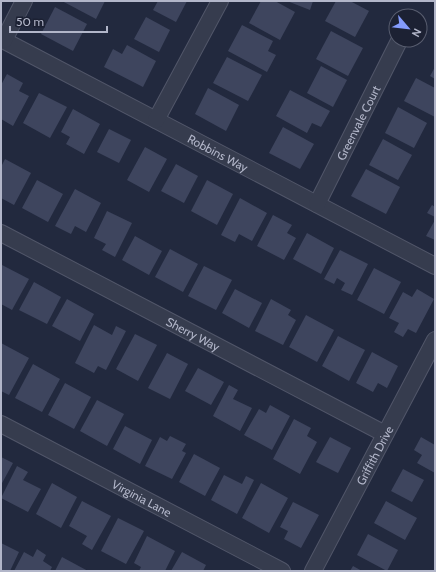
<svg xmlns="http://www.w3.org/2000/svg" width="436" height="572" viewBox="0 0 436 572" font-family="Cabin,sans-serif">
	<style>
		.building { fill: #3e455e }
		.lines { fill: none; stroke-linecap: round; stroke-linejoin: round }
		.minor-casing { stroke: #515669; stroke-width: 18 }
		.minor { stroke: #363c4e; stroke-width: 16 }
		.labels { text-anchor: middle; dominant-baseline: central; stroke-width: 3; stroke-linejoin: round; paint-order: stroke }
		.street-label { font-size: 12px; fill: #b2b6c9; stroke: #1c2133 }
	</style>
	<rect width="100%" height="100%" fill="#22293e"/>
	<!-- building -->
	<g class="building">
		<polygon points="62,1 105,1 96,19"/>
		<polygon points="158,1 187,1 176,22 153,10"/>
		<polygon points="261,1 275,1 295,12 280,40 249,23"/>
		<polygon points="287,1 313,1 310,10"/>
		<polygon points="336,1 350,1 369,11 355,37 325,21"/>
		<polygon points="55,7 87,24 73,51 41,34"/>
		<polygon points="146,17 170,30 159,52 134,39"/>
		<polygon points="242,25 273,41 268,51 276,55 267,72 228,51"/>
		<polygon points="331,31 363,48 348,76 316,59"/>
		<polygon points="127,45 156,61 143,87 104,67 113,49 122,54"/>
		<polygon points="227,57 262,75 248,101 213,83"/>
		<polygon points="321,66 347,80 333,107 307,93"/>
		<polygon points="435,67 435,79 430,76"/>
		<polygon points="7,74 23,83 19,91 29,96 13,126 1,119 1,85"/>
		<polygon points="416,78 435,88 435,117 404,101"/>
		<polygon points="208,88 239,105 226,131 195,114"/>
		<polygon points="290,90 330,111 321,127 312,123 307,133 276,116"/>
		<polygon points="39,93 67,107 50,138 23,123"/>
		<polygon points="398,107 427,123 414,148 385,133"/>
		<polygon points="73,109 100,124 84,154 66,144 70,137 61,132"/>
		<polygon points="283,127 314,144 300,169 269,153"/>
		<polygon points="109,129 131,140 119,163 97,152"/>
		<polygon points="383,139 412,155 398,180 369,165"/>
		<polygon points="145,147 167,159 149,192 127,180"/>
		<polygon points="5,159 31,173 14,205 1,198 1,167"/>
		<polygon points="176,164 198,176 184,203 161,191"/>
		<polygon points="366,169 400,187 386,214 351,196"/>
		<polygon points="37,180 63,194 48,222 22,208"/>
		<polygon points="207,180 233,194 217,225 191,211"/>
		<polygon points="75,189 101,203 86,232 75,226 71,234 55,226"/>
		<polygon points="240,198 267,213 252,241 239,234 235,242 221,235"/>
		<polygon points="432,205 435,207 435,217 427,213"/>
		<polygon points="107,211 132,223 115,257 102,250 106,244 94,238"/>
		<polygon points="273,215 292,225 287,233 296,238 284,260 257,246"/>
		<polygon points="435,220 435,240 426,236"/>
		<polygon points="307,233 334,248 321,274 293,259"/>
		<polygon points="135,236 162,251 149,275 122,260"/>
		<polygon points="170,249 198,264 183,292 155,277"/>
		<polygon points="340,250 368,264 352,295 341,290 345,283 337,278 334,284 324,279"/>
		<polygon points="2,265 29,279 12,310 1,304"/>
		<polygon points="204,266 232,280 216,310 188,296"/>
		<polygon points="374,268 401,282 384,314 357,300"/>
		<polygon points="34,282 61,297 47,324 19,310"/>
		<polygon points="235,289 262,303 249,328 222,313"/>
		<polygon points="417,289 434,299 416,333 408,329 403,337 394,332 399,323 389,318 403,292 412,297"/>
		<polygon points="67,299 94,314 80,341 52,326"/>
		<polygon points="271,299 291,310 288,315 296,320 283,345 255,331"/>
		<polygon points="306,315 334,330 317,362 289,347"/>
		<polygon points="94,325 112,335 116,326 126,331 106,370 98,366 94,373 75,363"/>
		<polygon points="135,334 157,345 138,381 116,369"/>
		<polygon points="338,336 365,350 349,381 322,366"/>
		<polygon points="1,343 29,358 9,395 1,391"/>
		<polygon points="372,352 398,366 387,388 378,383 373,392 356,383"/>
		<polygon points="167,353 188,364 170,399 148,388"/>
		<polygon points="33,364 60,379 42,412 15,398"/>
		<polygon points="198,368 224,382 211,405 185,391"/>
		<polygon points="65,383 91,397 74,429 48,415"/>
		<polygon points="229,385 238,390 233,399 252,408 240,431 213,416"/>
		<polygon points="97,400 124,414 107,446 80,431"/>
		<polygon points="270,405 290,416 272,450 244,435 259,409 266,413"/>
		<polygon points="294,419 311,428 307,436 317,442 300,474 273,459"/>
		<polygon points="125,426 152,440 140,464 113,449"/>
		<polygon points="170,436 186,444 182,451 186,453 172,479 145,466 160,437 167,441"/>
		<polygon points="330,437 351,448 338,473 316,462"/>
		<polygon points="421,437 435,445 435,473 417,463 422,455 414,450"/>
		<polygon points="194,454 220,468 205,496 179,482"/>
		<polygon points="1,457 13,463 1,485"/>
		<polygon points="17,466 28,472 23,480 41,489 28,512 1,498"/>
		<polygon points="403,469 424,480 412,502 391,491"/>
		<polygon points="224,475 242,484 246,476 254,480 237,514 211,500"/>
		<polygon points="52,483 77,497 61,528 36,514"/>
		<polygon points="261,483 288,498 269,533 242,518"/>
		<polygon points="82,501 111,516 92,550 82,544 87,536 69,526"/>
		<polygon points="386,501 417,518 405,540 374,523"/>
		<polygon points="293,502 319,515 301,548 284,539 288,531 280,527"/>
		<polygon points="118,518 144,531 126,564 101,551"/>
		<polygon points="368,534 398,550 387,571 357,555"/>
		<polygon points="147,536 175,551 165,571 139,571 141,567 134,563"/>
		<polygon points="1,543 19,552 10,571 1,571"/>
		<polygon points="37,549 46,555 43,561 52,567 50,571 14,571 24,552 33,557"/>
		<polygon points="182,552 206,565 203,571 171,571"/>
		<polygon points="62,557 88,571 55,571"/>
		<polygon points="353,566 362,571 350,571"/>
	</g>
	<g class="lines">
		<!-- minor casing -->
		<g class="minor-casing">
			<g id="minor">
				<path id="s1" d="M1,39L435,266"/>
				<polyline points="4,40 24,1"/>
				<polyline points="156,120 220,1"/>
				<path id="s2" d="M317,204L399,41"/>
				<path id="s3" d="M1,233L385,434"/>
				<path id="s4" d="M1,424L282,571"/>
				<path id="s5" d="M313,571L435,340"/>
			</g>
		</g>
		<!-- minor -->
		<use href="#minor" class="minor"/>
	</g>
	<g class="labels">
		<!-- street labels -->
		<g class="street-label">
			<text stroke="none"><textPath href="#s2" startOffset="91">Greenvale Court</textPath></text>
			<text stroke="none"><textPath href="#s1" startOffset="245">Robbins Way</textPath></text>
			<text stroke="none"><textPath href="#s3" startOffset="217">Sherry Way</textPath></text>
			<text stroke="none"><textPath href="#s5" startOffset="131">Griffith Drive</textPath></text>
			<text stroke="none"><textPath href="#s4" startOffset="159">Virginia Lane</textPath></text>
		</g>
	</g>
	<!-- border -->
	<rect width="436" height="572" fill="none" stroke="#b2b6c9" stroke-width="4"/>
	<!-- north arrow -->
	<g transform="translate(408 28) rotate(118)"><circle r="19" fill="#1c2133" stroke="#585d6f"/>
	<path d="M0-3L7 15L0 10L-7 15Z" fill="#849bfc"/>
	<text y="-6" font-size="11" font-weight="bold" text-anchor="middle" fill="#b2b6c9">N</text>
	</g>
	<!-- scale -->
	<path d="M10 26v6h97v-6" fill="none" stroke="#b2b6c9" stroke-width="2"/>
	<text x="16" y="26" font-size="12" fill="#b2b6c9" stroke="#1c2133" stroke-width="3" paint-order="stroke">50 m</text>
</svg>
